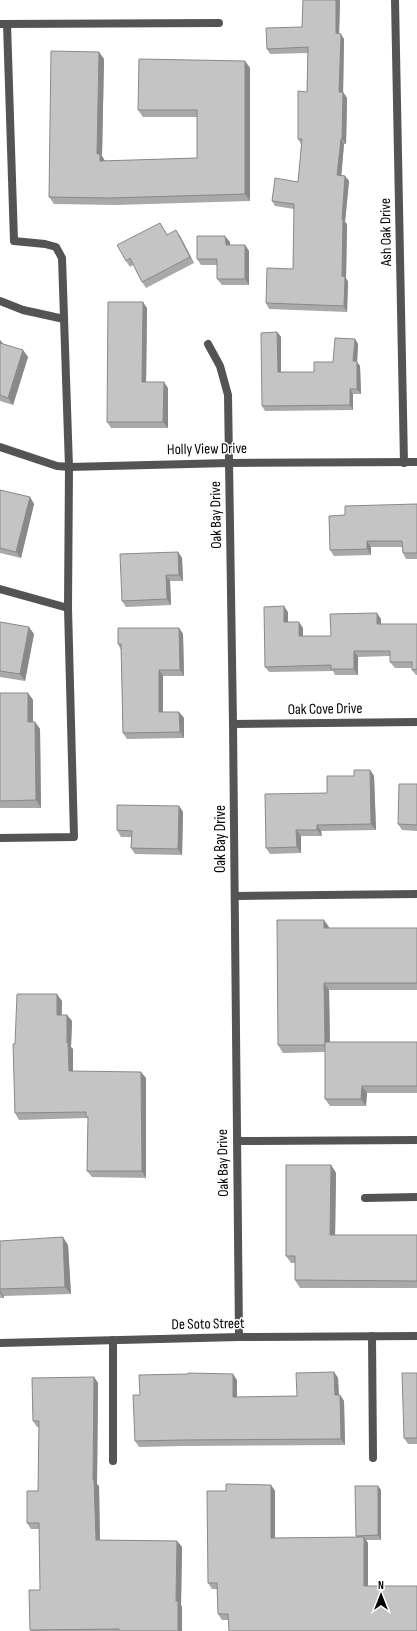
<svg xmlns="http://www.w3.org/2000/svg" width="417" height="1631" viewBox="0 0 417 1631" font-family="'Sofia Sans Condensed',sans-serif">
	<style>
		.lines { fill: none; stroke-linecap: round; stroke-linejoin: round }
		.service { stroke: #545454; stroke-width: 8 }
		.minor { stroke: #545454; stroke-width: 8 }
		.wall { fill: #a9a9a9 }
		.shaded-wall { fill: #898989 }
		.building { fill: #c4c4c4; stroke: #898989 }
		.labels { text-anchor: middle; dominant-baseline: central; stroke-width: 3; stroke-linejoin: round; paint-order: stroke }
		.street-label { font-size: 15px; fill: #000; stroke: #fff }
	</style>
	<rect width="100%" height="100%" fill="#fff"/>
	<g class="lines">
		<!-- service -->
		<g class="service">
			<polyline points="0,24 219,23"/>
			<polyline points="0,301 23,310 64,319"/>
			<polyline points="0,589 68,608"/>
			<polyline points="0,838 74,837 68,608 69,467 62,258 56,247 45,244 14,241 7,24"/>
			<polyline points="235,896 417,894"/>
			<polyline points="237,1141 417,1140"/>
			<polyline points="365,1198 417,1197"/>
			<polyline points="372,1336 373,1458"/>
			<polyline points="113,1340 113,1461"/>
		</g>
		<!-- minor -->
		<g class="minor">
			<polyline points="395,0 404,463"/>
			<polyline points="208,344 220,366 228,395 233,724 239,1337"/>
			<polyline points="0,447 57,466 69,467 229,463 417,462"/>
			<polyline points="233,724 417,722"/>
			<polyline points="0,1343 239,1337 417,1336"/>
		</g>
	</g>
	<!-- wall -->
	<g class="wall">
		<polygon points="303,0 340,0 339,33 344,39 343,92 347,98 346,144 344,144 341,175 345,176 349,181 345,222 347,224 346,278 348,282 347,312 269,309 266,303 293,269 294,209 275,206 272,201 298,182 302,144 301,144 298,139 307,92 308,53 270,54 267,49 302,27"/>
		<polygon points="99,52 104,59 102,156 105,161 197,158 197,117 143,117 138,110 245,61 250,68 250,201 115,205 54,204 49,197"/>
		<polygon points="160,223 167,234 180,236 194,263 146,288 142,282 133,265 130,267 126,261"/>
		<polygon points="230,242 230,245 245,245 249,251 249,285 222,285 217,279 217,265 201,265 197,259"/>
		<polygon points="147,308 146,382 168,388 168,428 111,428 107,422"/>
		<polygon points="277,332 281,337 281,372 314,372 333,362 355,339 358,344 357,362 360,366 361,394 353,394 353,410 265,411 262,406"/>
		<polygon points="0,340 3,344 23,350 28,357 13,405 0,401"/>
		<polygon points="0,490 30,497 34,504 21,558 0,553"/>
		<polygon points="417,504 417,559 406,559 403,553 402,547 371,547 371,555 334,556 330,550 345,515"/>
		<polygon points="178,552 182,558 183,581 170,581 171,605 126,607 122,601"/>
		<polygon points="288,612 288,622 303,628 303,636 331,636 381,619 381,624 417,624 417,675 416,675 412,670 412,668 395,668 390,662 390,656 358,657 358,675 335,675 333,671 269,672 265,667"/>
		<polygon points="0,622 34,634 25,681 0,677"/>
		<polygon points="179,628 183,634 184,676 163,676 163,712 179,712 184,718 184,738 127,739 123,733 121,650 118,644"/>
		<polygon points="0,693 28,693 33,700 33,722 35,722 40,729 41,808 0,808"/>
		<polygon points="370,770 374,776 376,830 321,831 322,836 301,836 301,853 270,854 266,848 327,793 354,776"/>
		<polygon points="417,784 417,831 402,830 398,824"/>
		<polygon points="179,806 183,812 182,855 135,854 131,848 131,837 121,837 117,830"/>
		<polygon points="329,927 329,928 417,928 417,990 329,990 330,1042 417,1042 417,1093 367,1093 366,1106 330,1106 325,1099 325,1052 283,1053 278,1045"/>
		<polygon points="62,1001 62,1015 67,1015 72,1021 71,1047 73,1049 73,1072 146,1078 146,1178 92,1177 87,1171 88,1119 87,1118 19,1120 15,1113 15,1044"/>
		<polygon points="331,1165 336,1173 335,1235 417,1235 417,1288 300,1288 295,1280 295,1263 291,1263 286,1256"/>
		<polygon points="0,1241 68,1245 71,1294 4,1296 4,1298 0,1298"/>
		<polygon points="334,1372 338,1378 339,1395 340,1395 344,1401 345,1445 184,1446 139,1447 135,1441 140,1395 237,1380 237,1397 297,1396"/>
		<polygon points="417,1373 417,1444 408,1444 404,1438"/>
		<polygon points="94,1377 98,1383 97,1484 99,1486 100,1540 177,1541 182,1547 181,1605 182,1607 182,1631 31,1631 30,1630 40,1590 39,1529 31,1529 27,1523 38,1491 39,1427 37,1427 33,1421"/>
		<polygon points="271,1485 275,1491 275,1538 356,1537 378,1486 381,1490 381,1540 366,1540 368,1543 368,1586 228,1620 222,1620 218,1614 217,1589 212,1589 208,1583 226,1491"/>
	</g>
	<!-- shaded-wall -->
	<g class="shaded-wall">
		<polygon points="336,0 340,0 339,38 336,33"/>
		<polygon points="341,34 344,39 343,97 339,92"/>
		<polygon points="99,52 104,59 102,156 105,161 100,161 97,154"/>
		<polygon points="245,61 250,68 250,201 245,194"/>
		<polygon points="343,92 347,98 346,144 342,139"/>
		<polygon points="341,139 344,144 341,180 337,175"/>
		<polygon points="345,176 349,181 345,222 347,224 346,278 348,282 347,312 344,306 342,276 342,219"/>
		<polygon points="176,230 180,236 194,263 190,257"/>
		<polygon points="225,236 230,242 230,251 226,245"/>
		<polygon points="245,245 249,251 249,285 245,279"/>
		<polygon points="143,302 147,308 146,388 142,382"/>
		<polygon points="277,332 281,337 281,377 278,372"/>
		<polygon points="355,339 358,344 357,362 360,366 361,394 357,389 353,361"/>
		<polygon points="0,340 3,344 1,350 0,348"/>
		<polygon points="23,350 28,357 13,405 8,398"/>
		<polygon points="164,382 168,388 168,428 163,422"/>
		<polygon points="350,389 353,394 353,410 350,405"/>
		<polygon points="30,497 34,504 21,558 16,552"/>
		<polygon points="367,541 371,547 371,555 367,549"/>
		<polygon points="178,552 182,558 183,581 179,575"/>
		<polygon points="166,575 170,581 171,605 167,599"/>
		<polygon points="284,606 288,612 288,628 284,622"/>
		<polygon points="377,613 381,619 381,630 377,624"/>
		<polygon points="299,622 303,628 303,642 299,636"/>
		<polygon points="29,627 34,634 25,681 20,674"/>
		<polygon points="179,628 183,634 184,676 180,670"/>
		<polygon points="354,651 358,657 358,675 354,669"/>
		<polygon points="159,670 163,676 163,718 159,712"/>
		<polygon points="28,693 33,700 33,729 28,722"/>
		<polygon points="179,712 184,718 184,738 180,732"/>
		<polygon points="35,722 40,729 41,808 36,800"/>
		<polygon points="370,770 374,776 376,830 371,824"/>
		<polygon points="179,806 183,812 182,855 178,849"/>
		<polygon points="317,825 321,831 322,836 317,830"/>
		<polygon points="296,830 301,836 301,853 297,847"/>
		<polygon points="324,920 329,927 329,936 324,928"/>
		<polygon points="324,983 329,990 330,1052 325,1045"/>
		<polygon points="57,994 62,1001 61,1021 57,1015"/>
		<polygon points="67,1015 72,1021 71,1047 73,1049 73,1078 69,1071 67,1043"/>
		<polygon points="141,1072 146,1078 146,1178 142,1171"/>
		<polygon points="362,1086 367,1093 366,1106 361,1099"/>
		<polygon points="331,1165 336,1173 335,1242 330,1235"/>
		<polygon points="63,1237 68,1245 71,1294 65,1287"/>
		<polygon points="0,1290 4,1296 4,1298 0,1292"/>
		<polygon points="334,1372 338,1378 339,1401 335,1395"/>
		<polygon points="233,1374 237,1380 237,1403 233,1397"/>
		<polygon points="94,1377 98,1383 97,1484 99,1486 100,1546 96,1540 93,1480"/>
		<polygon points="340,1395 344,1401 345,1445 341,1439"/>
		<polygon points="271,1485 275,1491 275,1544 271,1538"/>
		<polygon points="378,1486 381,1490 381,1540 378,1535"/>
		<polygon points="364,1537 368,1543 368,1592 364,1586"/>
		<polygon points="177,1541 182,1547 181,1605 182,1607 182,1631 178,1631 176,1601"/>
	</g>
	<!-- building -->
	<g class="building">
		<polygon points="303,0 336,0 336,33 341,34 339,92 343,92 342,139 341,139 337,175 345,176 342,219 343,219 342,276 345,277 344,306 266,303 267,268 293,269 294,204 272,201 275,178 298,182 302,139 298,139 298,91 307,92 308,47 267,49 266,28 302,27"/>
		<polygon points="51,51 99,52 97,154 100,154 100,161 197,158 197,110 138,110 139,59 245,61 245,194 110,198 49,197"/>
		<polygon points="160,223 167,235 176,230 190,257 142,282 130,258 126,261 117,245"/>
		<polygon points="197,236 225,236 226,245 245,245 245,279 217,279 217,259 197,259"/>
		<polygon points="108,302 143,302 142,382 164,382 163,422 107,422"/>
		<polygon points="277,332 278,372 314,372 314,362 333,362 335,338 355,339 353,361 357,361 357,389 350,389 350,405 262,406 261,333"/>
		<polygon points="0,343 23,350 8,398 0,395"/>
		<polygon points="0,490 30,497 16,552 0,548"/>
		<polygon points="417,504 417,553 403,553 402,541 367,541 367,549 330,550 329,516 345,515 345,506"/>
		<polygon points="178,552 179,575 166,575 167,599 122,601 120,554"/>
		<polygon points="284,606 284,622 299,622 299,636 331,636 330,614 377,613 377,624 417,624 417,669 412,670 412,662 390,662 390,651 354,651 354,669 331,669 331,665 265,667 264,607"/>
		<polygon points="0,622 29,627 20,674 0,671"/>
		<polygon points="118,628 179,628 180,670 159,670 159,712 179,712 180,732 123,733 121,644 118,644"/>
		<polygon points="0,693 28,693 28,722 35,722 36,800 0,801"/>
		<polygon points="354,770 370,770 371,824 317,825 317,830 296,830 297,847 266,848 265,794 327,793 327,776 354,776"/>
		<polygon points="399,784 417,784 417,825 398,824"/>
		<polygon points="117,805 179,806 178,849 131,848 132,831 117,830"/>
		<polygon points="277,920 324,920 324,928 417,928 417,983 324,983 325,1045 278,1045"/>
		<polygon points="17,994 57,994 57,1015 67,1015 67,1043 68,1043 69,1071 141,1072 142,1171 87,1171 88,1117 86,1117 86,1112 15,1113 13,1044 15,1044"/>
		<polygon points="325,1042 417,1042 417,1086 362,1086 361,1099 325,1099"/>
		<polygon points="286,1165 331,1165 330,1235 417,1235 417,1281 295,1280 295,1256 286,1256"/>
		<polygon points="63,1237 65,1287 0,1289 0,1241"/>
		<polygon points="334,1372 335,1395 340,1395 341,1439 180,1440 135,1441 133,1395 140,1395 139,1375 188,1374 188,1373 233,1374 233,1397 297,1396 296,1373"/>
		<polygon points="402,1373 417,1373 417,1438 404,1438"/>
		<polygon points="94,1377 93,1480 94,1480 96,1540 177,1541 176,1601 178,1601 178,1631 119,1631 119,1629 30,1630 29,1590 40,1590 39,1523 27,1523 27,1491 38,1491 39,1421 33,1421 32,1378"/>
		<polygon points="226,1484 271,1485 271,1538 364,1537 364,1586 417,1586 417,1631 229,1631 228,1614 218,1614 217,1583 208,1583 207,1491 226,1491"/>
		<polygon points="355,1486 378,1486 378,1535 356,1536"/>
	</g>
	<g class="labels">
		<!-- street labels -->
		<g class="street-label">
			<text transform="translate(386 232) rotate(-91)">Ash Oak Drive</text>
			<text transform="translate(207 449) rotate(-1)">Holly View Drive</text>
			<text transform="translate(216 515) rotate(-91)">Oak Bay Drive</text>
			<text transform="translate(325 709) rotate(-1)">Oak Cove Drive</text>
			<text transform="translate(220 839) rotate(-90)">Oak Bay Drive</text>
			<text transform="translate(223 1163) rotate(-91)">Oak Bay Drive</text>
			<text transform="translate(208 1324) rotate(-1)">De Soto Street</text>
		</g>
	</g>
	<!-- north arrow -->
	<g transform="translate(381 1595)" stroke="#ffffff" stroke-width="3" paint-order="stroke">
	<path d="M0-3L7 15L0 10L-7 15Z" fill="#000000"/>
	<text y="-6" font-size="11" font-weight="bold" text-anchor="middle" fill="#000000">N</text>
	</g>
</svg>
